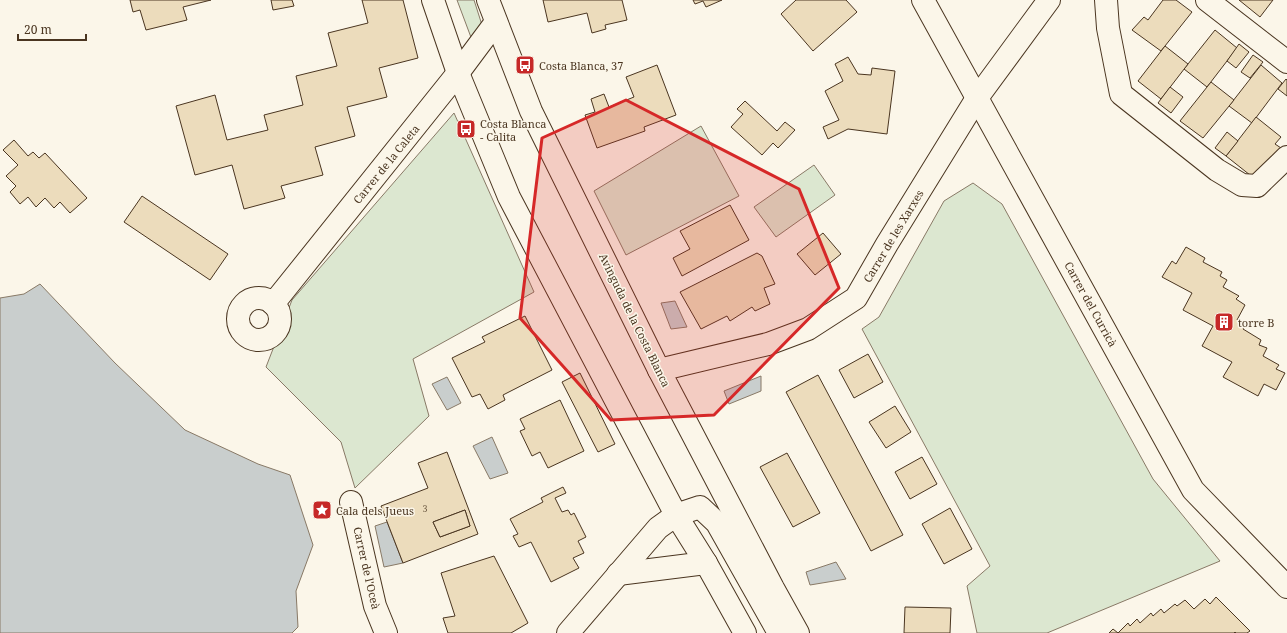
<svg xmlns="http://www.w3.org/2000/svg" width="1287" height="633" viewBox="0 0 1287 633" font-family="'Noto Serif',serif">
	<style>
		.green { fill: #dce7d0; stroke: #887966 }
		.water { fill: #c9cecd; stroke: #887966 }
		.building { fill: #ecdcbc; stroke: #4a3520; fill-rule: evenodd }
		.lines { fill: none; stroke-linecap: round; stroke-linejoin: round }
		.minor-casing { stroke: #4a3520; stroke-width: 24 }
		.minor { stroke: #fbf6e9; stroke-width: 22 }
		.marked { fill: #d62828; fill-opacity: 0.2; stroke: #d62828; stroke-width: 3; stroke-linejoin: round }
		.labels { text-anchor: middle; dominant-baseline: central; stroke-width: 3; stroke-linejoin: round; paint-order: stroke }
		.number-label { font-size: 9px; fill: #725f47 }
		.poi-label { font-size: 11px; fill: #4a3520; stroke: #fbf6e9; text-anchor: start }
		.street-label { font-size: 11px; fill: #4a3520; stroke: #fbf6e9 }
	</style>
	<rect width="100%" height="100%" fill="#fbf6e9"/>
	<!-- green -->
	<g class="green">
		<polygon points="457,0 474,0 482,25 472,40"/>
		<polygon points="454,113 534,292 413,359 429,416 355,488 341,442 266,367 292,300"/>
		<polygon points="701,126 739,196 626,255 594,191"/>
		<polygon points="814,165 835,195 776,237 754,207"/>
		<polygon points="973,183 1002,204 1153,479 1220,561 1047,633 977,633 967,586 990,566 862,329 879,317 944,201"/>
	</g>
	<!-- water -->
	<g class="water">
		<polygon points="40,284 115,363 185,430 258,464 290,475 313,545 296,591 298,627 292,633 0,633 0,298 24,294"/>
		<polygon points="675,301 687,327 671,329 661,303"/>
		<polygon points="761,376 761,391 729,404 724,391"/>
		<polygon points="447,377 461,403 447,410 432,384"/>
		<polygon points="492,437 508,473 490,479 473,446"/>
		<polygon points="387,522 403,563 384,567 375,526"/>
		<polygon points="836,562 846,579 810,585 806,572"/>
	</g>
	<!-- building -->
	<g class="building">
		<polygon points="130,0 211,0 183,7 187,20 146,30 140,10 133,12"/>
		<polygon points="271,0 292,0 294,6 273,10"/>
		<polygon points="362,0 403,0 418,58 379,68 387,97 347,107 355,136 315,147 323,175 281,186 285,198 244,209 232,165 195,175 176,106 215,95 227,140 268,130 264,115 303,105 296,76 337,66 328,33 368,23"/>
		<polygon points="543,0 622,0 627,20 605,25 606,29 592,33 587,13 548,22"/>
		<polygon points="693,0 722,0 706,7 703,1 695,4"/>
		<polygon points="796,0 846,0 857,12 813,51 781,14"/>
		<polygon points="1163,0 1176,0 1192,12 1161,51 1132,30 1144,17 1148,20"/>
		<polygon points="1239,0 1273,0 1260,17"/>
		<polygon points="1215,30 1237,48 1207,87 1184,69"/>
		<polygon points="1239,44 1249,52 1236,68 1227,61"/>
		<polygon points="1165,46 1188,64 1161,99 1138,81"/>
		<polygon points="1253,55 1263,62 1250,78 1241,72"/>
		<polygon points="848,57 858,74 871,75 872,68 895,71 887,134 848,129 828,139 823,127 839,120 825,91 843,81 835,64"/>
		<polygon points="657,65 676,115 644,127 645,131 597,148 585,115 595,112 591,99 604,94 609,107 634,97 626,77"/>
		<polygon points="1261,65 1282,83 1252,123 1229,106"/>
		<polygon points="1286,79 1287,80 1287,96 1278,89"/>
		<polygon points="1211,82 1234,100 1203,138 1180,121"/>
		<polygon points="1170,87 1183,97 1171,113 1158,103"/>
		<polygon points="745,101 777,131 785,122 795,130 778,148 773,143 762,155 731,127 743,114 737,109"/>
		<polygon points="1256,117 1281,137 1275,144 1281,148 1255,179 1226,156"/>
		<polygon points="1227,132 1238,141 1226,156 1215,148"/>
		<polygon points="14,140 28,156 33,152 39,158 45,153 87,198 70,213 60,202 54,208 45,198 36,207 28,197 20,204 10,192 16,186 6,176 18,165 3,150"/>
		<polygon points="142,196 228,254 210,280 124,222"/>
		<polygon points="730,205 749,240 682,276 673,258 690,249 680,231"/>
		<polygon points="823,233 841,254 815,275 797,254"/>
		<polygon points="1186,247 1205,258 1203,262 1222,272 1220,276 1227,280 1223,287 1239,296 1236,299 1245,305 1237,320 1246,325 1243,329 1261,340 1259,345 1267,348 1263,356 1279,365 1276,369 1285,373 1276,390 1264,384 1258,396 1223,377 1232,362 1202,346 1213,326 1183,310 1192,293 1162,277 1172,261 1176,264"/>
		<polygon points="757,253 762,256 775,284 764,288 770,304 755,311 752,307 730,321 727,316 701,329 680,292"/>
		<polygon points="525,316 552,370 503,395 505,400 488,409 480,394 472,397 452,358 485,342 482,337"/>
		<polygon points="868,354 883,382 854,398 839,370"/>
		<polygon points="580,373 615,444 598,452 562,382"/>
		<polygon points="818,375 903,535 871,551 786,392"/>
		<polygon points="560,400 584,451 548,468 540,452 532,456 520,431 525,429 520,419"/>
		<polygon points="895,406 911,432 886,448 869,422"/>
		<path d="M447,452L478,534L403,563L381,506L428,488L418,463ZM465,510L470,526L440,537L433,522Z"/>
		<polygon points="787,453 820,513 793,527 760,467"/>
		<polygon points="922,457 937,484 910,499 895,472"/>
		<polygon points="563,487 566,493 555,498 562,512 568,510 571,515 574,513 586,537 578,541 584,553 573,558 579,568 551,582 531,542 519,547 513,536 518,534 510,519 543,502 541,498"/>
		<polygon points="950,508 972,549 944,564 922,524"/>
		<polygon points="465,510 470,526 440,537 433,522"/>
		<polygon points="494,556 528,623 511,633 448,633 443,618 455,616 441,573"/>
		<polygon points="1216,597 1250,631 1247,633 1236,633 1235,632 1234,633 1109,633 1113,629 1118,633 1128,623 1130,626 1137,619 1140,623 1151,613 1153,616 1161,609 1164,613 1175,604 1177,606 1185,600 1194,609 1205,599 1210,604"/>
		<polygon points="905,607 951,608 950,633 904,633"/>
	</g>
	<g class="lines">
		<!-- minor casing -->
		<g class="minor-casing">
			<g id="minor">
				<polyline points="433,0 458,73 509,197 676,515 706,563 745,633"/>
				<polyline points="488,0 531,111 659,370 773,588 798,633"/>
				<polyline points="923,0 1193,490 1287,587"/>
				<polyline points="1106,0 1108,28 1121,94 1217,170 1242,185 1257,186 1287,157"/>
				<polyline points="1207,0 1287,62"/>
				<circle cx="259" cy="319" r="21"/>
				<polyline points="273,304 458,73 496,22"/>
				<polyline points="659,370 768,344 808,329 856,298 887,244 977,98 1049,0"/>
				<polyline points="351,502 375,606 386,633"/>
				<polyline points="618,574 706,563"/>
				<polyline points="568,633 658,528 676,515 700,507 717,523 779,633"/>
			</g>
		</g>
		<!-- minor -->
		<use href="#minor" class="minor"/>
	</g>
	<!-- marked area -->
	<path class="marked" d="M626,100L799,189L839,288L714,415L611,420L520,318L542,138Z"/>
	<!-- icons -->
	<defs>
		<g id="bus-square" transform="scale(1)"><rect x="-9" y="-9" width="18" height="18" rx="4" fill="#c62828" stroke="#fbf6e9"/><path d="M-5-6H5V4H4V6H2V4H-2V6H-4V4H-5ZM-3.5-4V0h7V-4ZM-3.5 1.2v1.5H-2V1.2ZM2 1.2v1.5H3.5V1.2Z" fill="#fff"/></g>
		<g id="building-square" transform="scale(1)"><rect x="-9" y="-9" width="18" height="18" rx="4" fill="#c62828" stroke="#fbf6e9"/><path d="M-4-6H4V6H1V3H-1V6H-4ZM-2.5-4.3h1.7v1.8h-1.7ZM.8-4.3h1.7v1.8H.8ZM-2.5-1h1.7V.8h-1.7ZM.8-1h1.7V.8H.8Z" fill="#fff"/></g>
		<g id="sight-square" transform="scale(1)"><rect x="-9" y="-9" width="18" height="18" rx="4" fill="#c62828" stroke="#fbf6e9"/><path d="M0-6L1.8-2.2L6-1.7L2.9 1.2L3.7 5.4L0 3.3L-3.7 5.4L-2.9 1.2L-6-1.7L-1.8-2.2Z" fill="#fff"/></g>
	</defs>
	<g fill-rule="evenodd">
		<use href="#bus-square" x="525" y="65"/>
		<use href="#bus-square" x="466" y="129"/>
		<use href="#building-square" x="1224" y="322"/>
		<use href="#sight-square" x="322" y="510"/>
	</g>
	<g class="labels">
		<!-- number labels -->
		<g class="number-label">
			<text x="425" y="508">3</text>
		</g>
		<!-- poi labels -->
		<g class="poi-label">
			<text x="539" y="65">Costa Blanca, 37</text>
			<text x="480" y="123">Costa Blanca<tspan x="480" dy="13">- Calita</tspan></text>
			<text x="1238" y="322">torre B</text>
			<text x="336" y="510">Cala dels Jueus</text>
		</g>
		<!-- street labels -->
		<g class="street-label">
			<text transform="translate(386 164) rotate(-51)">Carrer de la Caleta</text>
			<text transform="translate(893 236) rotate(-59)">Carrer de les Xarxes</text>
			<text transform="translate(1091 304) rotate(61)">Carrer del Curricà</text>
			<text transform="translate(635 320) rotate(64)">Avinguda de la Costa Blanca</text>
			<text transform="translate(367 568) rotate(77)">Carrer de l'Oceà</text>
		</g>
	</g>
	<!-- scale -->
	<path d="M18 34v6h68v-6" fill="none" stroke="#4a3520" stroke-width="2"/>
	<text x="24" y="34" font-size="12" fill="#4a3520" stroke="#fbf6e9" stroke-width="3" paint-order="stroke">20 m</text>
</svg>
